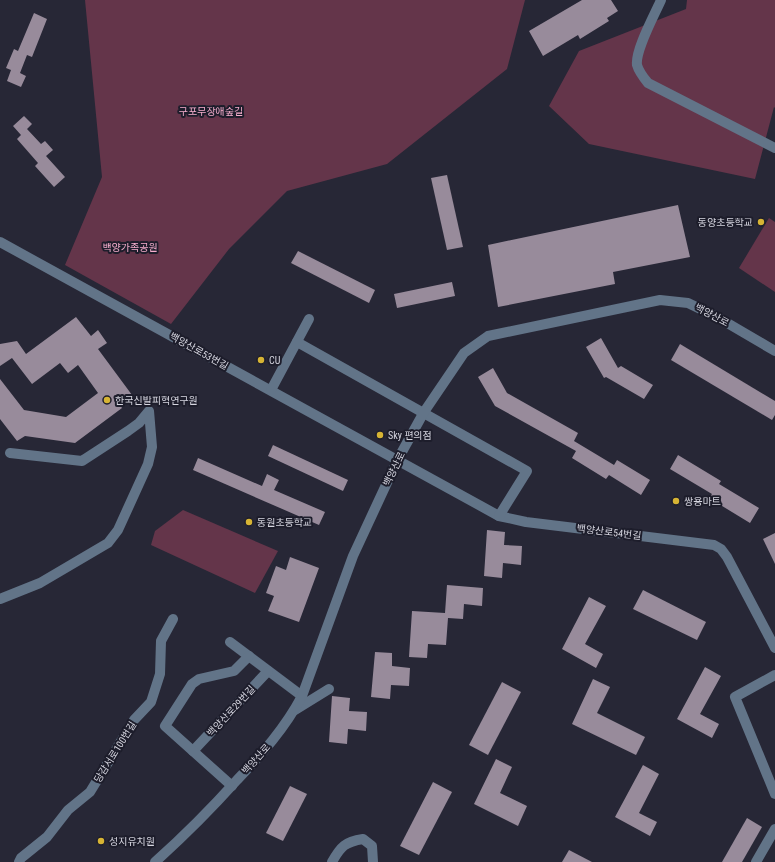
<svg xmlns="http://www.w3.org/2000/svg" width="775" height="862" viewBox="0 0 775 862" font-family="'Roboto Condensed','Noto Sans KR',sans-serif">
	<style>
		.green { fill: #64354a }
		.building { fill: #988b9b }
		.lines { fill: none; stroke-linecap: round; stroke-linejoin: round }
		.minor { stroke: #627488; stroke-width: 10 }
		.poi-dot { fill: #d7b434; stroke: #1d1d2b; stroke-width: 1.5 }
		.labels { text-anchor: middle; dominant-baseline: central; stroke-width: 4; stroke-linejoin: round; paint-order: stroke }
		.park-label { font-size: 10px; fill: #f6aecd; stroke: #1d1d2b }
		.poi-label { font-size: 10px; fill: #d6d6e0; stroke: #1d1d2b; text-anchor: start }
		.street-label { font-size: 10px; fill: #d6d6e0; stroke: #1d1d2b }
	</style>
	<rect width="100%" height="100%" fill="#272736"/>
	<!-- green -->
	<g class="green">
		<polygon points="85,0 525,0 507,69 387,164 287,191 229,249 171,324 65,265 102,177"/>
		<polygon points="687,0 775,0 775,108 774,107 755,179 589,144 549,106 579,51 686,9"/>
		<polygon points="769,218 775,222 775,292 739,268"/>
		<polygon points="183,510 278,551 255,593 151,545 155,531"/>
	</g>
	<!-- building -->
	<g class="building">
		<polygon points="582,0 611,0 618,11 607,18 609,21 580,39 578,35 543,56 529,31"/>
		<polygon points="34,13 47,19 32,57 27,55 20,73 26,76 21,87 7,81 11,70 6,68 14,49 18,51"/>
		<polygon points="24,116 32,124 27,129 41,144 45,141 53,150 46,156 65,177 54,187 35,166 38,163 17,139 21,135 13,126"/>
		<polygon points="447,175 463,247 447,250 431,178"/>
		<polygon points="678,205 690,257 613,272 615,284 498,307 488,245"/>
		<polygon points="298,251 375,290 369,303 291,263"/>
		<polygon points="452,282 455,296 397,308 394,294"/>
		<polygon points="76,317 91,336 98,330 107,343 98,349 132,395 120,405 122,408 75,443 25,436 17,441 0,419 0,379 24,410 66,417 98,393 78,365 68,373 60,363 32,384 12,358 0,366 0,344 17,341 26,354"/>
		<polygon points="601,338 618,368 621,366 653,385 644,399 606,377 604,378 586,347"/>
		<polygon points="680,344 775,401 775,415 772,420 671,360"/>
		<polygon points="493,368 507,393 578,433 574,441 614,465 617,460 650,480 641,495 609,475 606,479 572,458 576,451 495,406 478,377"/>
		<polygon points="273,445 348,480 343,491 268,456"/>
		<polygon points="678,455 721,481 719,484 759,508 750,523 709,498 712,494 670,469"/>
		<polygon points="198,458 262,486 267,474 279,480 274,490 325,512 319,525 193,470"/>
		<polygon points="487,530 505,532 504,545 522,546 521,565 503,563 502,578 484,576"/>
		<polygon points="775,533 775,564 763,539"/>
		<polygon points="290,557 319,568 299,622 268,611 274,596 266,593 276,566 286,570"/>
		<polygon points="447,585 483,588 482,606 464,604 463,619 448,618 446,645 428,644 427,658 409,657 412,611 445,613"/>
		<polygon points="643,590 706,622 697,640 633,609"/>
		<polygon points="589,597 606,606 585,644 603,654 596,668 562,649"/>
		<polygon points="375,652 392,653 392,666 410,668 409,686 391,685 390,699 371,697"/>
		<polygon points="705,667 721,676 700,714 719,724 712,738 677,719"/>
		<polygon points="593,679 610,687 597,713 645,737 636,755 572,724"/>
		<polygon points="502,682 521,692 488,755 469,745"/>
		<polygon points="332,696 350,698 349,711 367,712 366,731 348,729 347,744 329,742"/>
		<polygon points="496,759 512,767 500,793 527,806 518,826 474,804"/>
		<polygon points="643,765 659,774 639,813 657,822 650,836 615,817"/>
		<polygon points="433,782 452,792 419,855 400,846"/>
		<polygon points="290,786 307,794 283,841 266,833"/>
		<polygon points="747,818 762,827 742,862 722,862"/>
		<polygon points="569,850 592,862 562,862"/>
	</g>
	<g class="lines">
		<!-- minor -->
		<g class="minor">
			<path d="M661,0C655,14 635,50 637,65C639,72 643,77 648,83L775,148"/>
			<polyline points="0,242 499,516 526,522 714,545 721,549 727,557 775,648"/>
			<polyline points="297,342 527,471 499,516"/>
			<polyline points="271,390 309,319"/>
			<polyline points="0,599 40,583 108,543 118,530 148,464 152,447 149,411 139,423 128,431 82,461 10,453"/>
			<polyline points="230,642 302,696"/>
			<polyline points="775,675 735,697 775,794"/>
			<polyline points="295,710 329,689"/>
			<polyline points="193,751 268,671"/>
			<polyline points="232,786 165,726 192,684 199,679 234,671 249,656"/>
			<polyline points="19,862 21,858 47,837 68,810 90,792 134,720 151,702 160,674 161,641 173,619"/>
			<path d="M155,862C184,836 211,809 237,780C262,754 285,728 302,696L353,556L398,459L424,412L464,353L488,336L660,300L688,303L717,317L775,351"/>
			<path d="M332,862C341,846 345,842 363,839L372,846L373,862"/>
			<polyline points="756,862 775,829"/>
		</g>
	</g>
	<!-- markers -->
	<g class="poi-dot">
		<circle cx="761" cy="222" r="4"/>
		<circle cx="261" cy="360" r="4"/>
		<circle cx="107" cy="400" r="4"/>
		<circle cx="380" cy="435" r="4"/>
		<circle cx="676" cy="501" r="4"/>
		<circle cx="249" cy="522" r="4"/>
		<circle cx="101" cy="841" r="4"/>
	</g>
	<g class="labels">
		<!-- park labels -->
		<g class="park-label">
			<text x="211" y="111">구포무장애숲길</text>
			<text x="130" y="247">백양가족공원</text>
		</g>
		<!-- poi labels -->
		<g class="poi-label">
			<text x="753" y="222" text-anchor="end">동양초등학교</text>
			<text x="269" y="360">CU</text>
			<text x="115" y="400">한국신발피혁연구원</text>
			<text x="388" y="435">Sky 편의점</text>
			<text x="684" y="501">쌍용마트</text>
			<text x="257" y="522">동원초등학교</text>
			<text x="109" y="841">성지유치원</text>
		</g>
		<!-- street labels -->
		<g class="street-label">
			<text transform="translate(712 315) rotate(28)">백양산로</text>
			<text transform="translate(199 351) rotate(29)">백양산로53번길</text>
			<text transform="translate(394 469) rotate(-64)">백양산로</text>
			<text transform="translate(609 532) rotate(7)">백양산로54번길</text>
			<text transform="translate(231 711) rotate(-47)">백양산로29번길</text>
			<text transform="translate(115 752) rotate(-58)">당감서로100번길</text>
			<text transform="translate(256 759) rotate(-48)">백양산로</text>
		</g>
	</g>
</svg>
